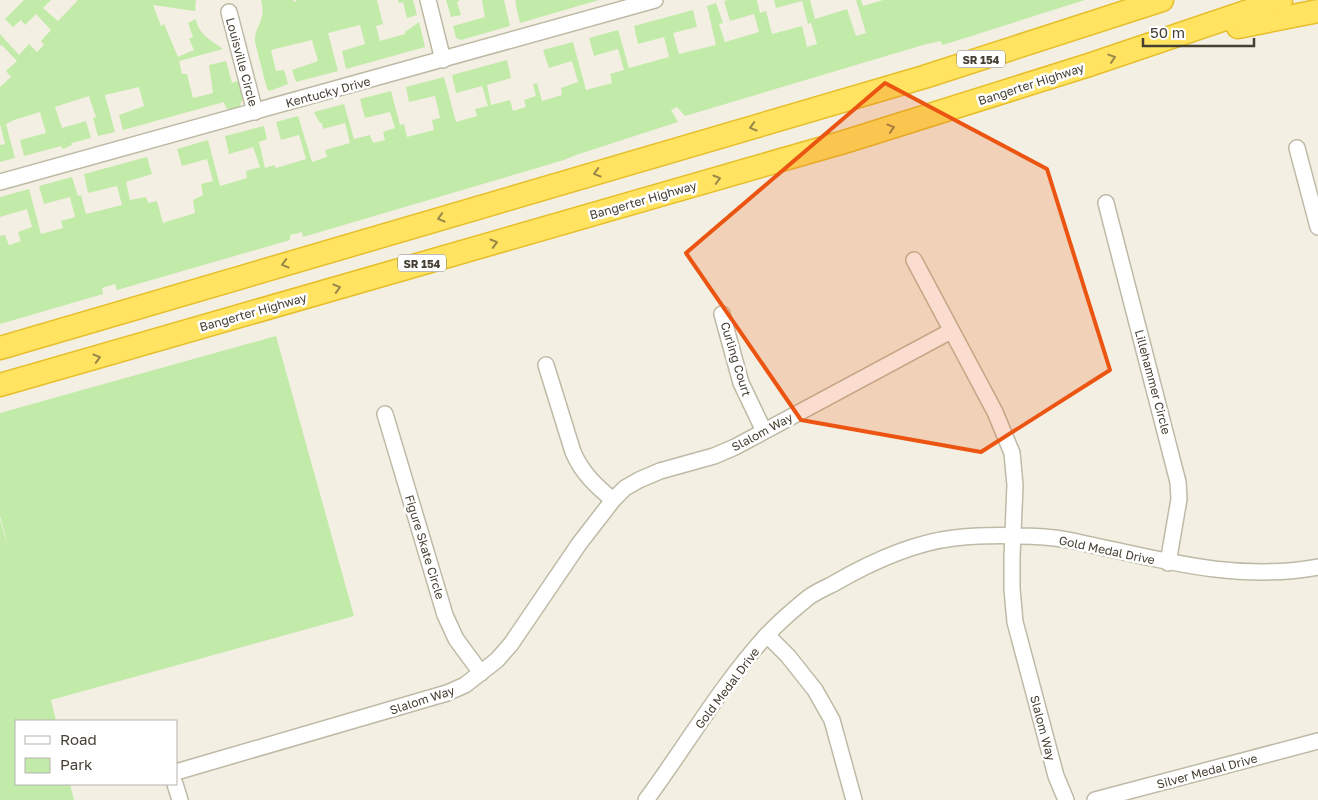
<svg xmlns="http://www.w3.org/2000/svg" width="1318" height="800" viewBox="0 0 1318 800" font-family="'Golos Text',sans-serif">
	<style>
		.green { fill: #c2eaa8 }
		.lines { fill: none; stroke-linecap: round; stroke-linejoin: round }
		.minor-casing { stroke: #bebaa5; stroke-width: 18 }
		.highway-casing { stroke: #e7be29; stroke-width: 25 }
		.minor { stroke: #fff; stroke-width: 15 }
		.highway { stroke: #ffe361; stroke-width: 22 }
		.oneway { stroke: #998948 }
		.marked { fill: #ec5511; fill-opacity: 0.2; stroke: #ec5511; stroke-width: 4; stroke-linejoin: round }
		.labels { text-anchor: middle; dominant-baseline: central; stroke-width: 5; stroke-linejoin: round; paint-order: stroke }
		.shield { fill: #fff; stroke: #7d7970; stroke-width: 1 }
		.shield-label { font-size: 11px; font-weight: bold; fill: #454033 }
		.street-label { font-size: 12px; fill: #454033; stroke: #fff }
	</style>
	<rect width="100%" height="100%" fill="#f3f0e3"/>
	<!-- green -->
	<g class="green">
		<path d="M24,0H51L43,8L58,21L78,0H196L195,11L153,5L161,26L164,24L178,57L194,50L189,39L193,37L188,23L196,19C198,34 212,41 223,49L179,61L182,74H187L193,98L213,93L209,65L226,61L232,83L237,81L243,88L245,98L241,102L239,109L233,111L226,108L224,102L123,130L119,115L144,106L139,87L105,95L115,132L98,136L93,118L96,117L89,96L55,107L62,128L86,121L91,138L71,143L72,145L63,149L61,146L24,156L20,140L46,133L40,112L14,120L6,124L15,158L0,162V145L5,144L0,124V87L11,77L6,71L17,61L2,45L0,46V34L19,55L29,44L37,52L44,45L41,41L51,30L36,14L25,25L21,20L13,27L5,19Z"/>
		<path d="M261,0H293L295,2L297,0H377L383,24L376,26L380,41L405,34V32L419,22L425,47L346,69L342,51L365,44L360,25L328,33L338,71L296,82L292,70L318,61L312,40L271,50L276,71L284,70L288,84L270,91L267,89L255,42C254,26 267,21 261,0Z"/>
		<polygon points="398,0 413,0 417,15 407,18 403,2 399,3"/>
		<polygon points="446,0 460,0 457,2 461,15 451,17"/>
		<polygon points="482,0 504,0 510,26 461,40 456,38 453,26 485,17"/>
		<polygon points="517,0 599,0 520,23 515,1"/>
		<polygon points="728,0 757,0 760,13 766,11 772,34 802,26 807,47 817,44 811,23 808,24 802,1 776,8 774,0 810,0 815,19 847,9 856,36 866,33 856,0 861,0 863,6 883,0 1085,0 943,45 940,41 923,45 685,116 677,107 671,110 678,122 576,155 564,160 303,237 302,232 290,235 290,240 117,290 115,284 102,288 103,294 0,324 0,236 5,235 9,245 21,241 18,232 32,227 27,209 0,217 0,197 29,189 41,234 63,228 61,221 75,217 70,197 44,204 39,186 72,177 78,196 81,195 86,214 122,205 117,186 88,193 84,174 147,157 152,174 126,182 130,200 146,197 148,203 157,201 163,223 195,213 193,200 203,195 201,184 213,181 207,159 182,166 177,149 208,140 220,186 247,178 246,171 260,167 253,147 229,154 225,136 264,126 267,139 259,142 265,168 274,165 276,168 306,159 299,135 281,140 276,122 298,116 312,162 327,157 325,150 350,143 345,123 323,129 322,123 320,123 314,112 344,104 354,139 370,135 373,143 385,140 383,132 395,128 390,112 365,118 360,99 391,91 400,125 404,124 407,137 434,130 432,120 440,118 435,96 409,102 406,87 444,77 456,122 477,116 475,109 488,106 482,86 456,93 452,75 507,60 511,78 487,85 491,105 510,100 513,111 526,107 524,100 536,96 533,84 537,83 542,101 562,95 561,88 578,82 572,61 549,68 543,50 573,42 586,90 612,83 610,74 624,70 618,49 594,56 589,38 618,30 629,68 669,57 664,37 638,44 634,26 693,10 697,27 673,33 679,54 716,45 707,6 716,3 723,23 719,24 725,42 759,32 754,14 730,21 724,1"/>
		<polygon points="276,336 354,616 51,700 56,721 16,721 16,784 70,784 74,800 0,800 0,520 9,550 0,516 0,413"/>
	</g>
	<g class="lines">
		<!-- minor casing -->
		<g class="minor-casing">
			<g id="minor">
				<polyline points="428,0 443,60"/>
				<polyline points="229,12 255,112"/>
				<polyline points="1297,148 1318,227"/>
				<polyline points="0,182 655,0"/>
				<polyline points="1106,203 1178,482 1179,499 1168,563"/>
				<polyline points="914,260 995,412 1012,453 1015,485 1012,557 1012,589 1015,622 1056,776 1066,800"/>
				<polyline points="722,314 741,383 764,431"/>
				<path d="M546,365L573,452C582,473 596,486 613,500"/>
				<polyline points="385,414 445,615 456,639 481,673"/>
				<polyline points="767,635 788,656 815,690 832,720 854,800"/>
				<polyline points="176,772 447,693 465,685 497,660 511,644 579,544 613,500 625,488 639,480 660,471 714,456 735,447 951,331"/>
				<polyline points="175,784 180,800"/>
				<path d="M646,800C686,746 720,687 765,637C778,623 794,609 809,597C816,592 825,588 833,584C869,563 912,543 954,538C975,536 996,535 1017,536C1034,536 1052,537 1068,540C1152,557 1232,583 1318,567"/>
				<polyline points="1095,800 1318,741"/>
			</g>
		</g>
		<!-- highway casing -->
		<g class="highway-casing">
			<g id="highway">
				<polyline points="1238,27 1318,11"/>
				<polyline points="0,348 924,77 1162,0"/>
				<polyline points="0,385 844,142 1089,65 1281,0"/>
			</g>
		</g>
		<!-- minor -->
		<use href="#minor" class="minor"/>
		<!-- highway -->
		<use href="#highway" class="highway"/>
	</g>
	<!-- one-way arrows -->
	<defs><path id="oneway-chevron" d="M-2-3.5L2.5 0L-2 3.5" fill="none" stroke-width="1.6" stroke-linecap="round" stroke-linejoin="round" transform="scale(1.25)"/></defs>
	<g class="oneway">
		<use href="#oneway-chevron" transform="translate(1112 58) rotate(-18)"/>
		<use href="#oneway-chevron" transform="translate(753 127) rotate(164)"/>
		<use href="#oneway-chevron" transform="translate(891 128) rotate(-17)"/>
		<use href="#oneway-chevron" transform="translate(597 173) rotate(164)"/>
		<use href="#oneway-chevron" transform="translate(717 179) rotate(-16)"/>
		<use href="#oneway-chevron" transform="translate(441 218) rotate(164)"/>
		<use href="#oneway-chevron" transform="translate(494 243) rotate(-16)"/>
		<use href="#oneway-chevron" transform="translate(285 264) rotate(164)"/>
		<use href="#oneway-chevron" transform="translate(337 288) rotate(-16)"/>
		<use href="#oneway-chevron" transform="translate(97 358) rotate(-16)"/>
	</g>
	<!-- marked area -->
	<path class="marked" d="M885,83L1047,169L1110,370L981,452L801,420L686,253Z"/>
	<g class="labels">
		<!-- shield labels -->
		<g class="shield">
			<rect x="957" y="50.5" width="48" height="17" rx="4"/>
			<rect x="398" y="254.5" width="48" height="17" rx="4"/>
		</g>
		<g class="shield-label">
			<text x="981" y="59">SR 154</text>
			<text x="422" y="263">SR 154</text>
		</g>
		<!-- street labels -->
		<g class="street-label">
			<text transform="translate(242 62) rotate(75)">Louisville Circle</text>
			<text transform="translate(1031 84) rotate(-18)">Bangerter Highway</text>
			<text transform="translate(328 92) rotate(-15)">Kentucky Drive</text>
			<text transform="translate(643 200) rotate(-16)">Bangerter Highway</text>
			<text transform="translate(253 312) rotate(-16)">Bangerter Highway</text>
			<text transform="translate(736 359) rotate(73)">Curling Court</text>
			<text transform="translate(1153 382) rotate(75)">Lillehammer Circle</text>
			<text transform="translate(762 432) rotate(-28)">Slalom Way</text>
			<text transform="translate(425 547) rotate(73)">Figure Skate Circle</text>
			<text transform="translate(1107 550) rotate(12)">Gold Medal Drive</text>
			<text transform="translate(727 688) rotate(-53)">Gold Medal Drive</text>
			<text transform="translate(422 700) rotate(-18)">Slalom Way</text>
			<text transform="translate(1043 728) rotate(75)">Slalom Way</text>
			<text transform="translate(1207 771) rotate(-15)">Silver Medal Drive</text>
		</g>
	</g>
	<!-- legend -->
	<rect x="15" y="720" width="162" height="65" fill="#ffffff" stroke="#b5b3ad"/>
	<rect x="25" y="736" width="25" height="8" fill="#ffffff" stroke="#b5b3ad"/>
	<text x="60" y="745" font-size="15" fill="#454033">Road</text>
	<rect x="25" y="758" width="25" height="15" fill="#c2eaa8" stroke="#b5b3ad"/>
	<text x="60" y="770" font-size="15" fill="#454033">Park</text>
	<!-- scale -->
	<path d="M1143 38v8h111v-8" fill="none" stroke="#454033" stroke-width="2.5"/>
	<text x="1150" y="38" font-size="15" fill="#454033" stroke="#ffffff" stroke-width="4" paint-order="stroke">50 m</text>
</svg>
